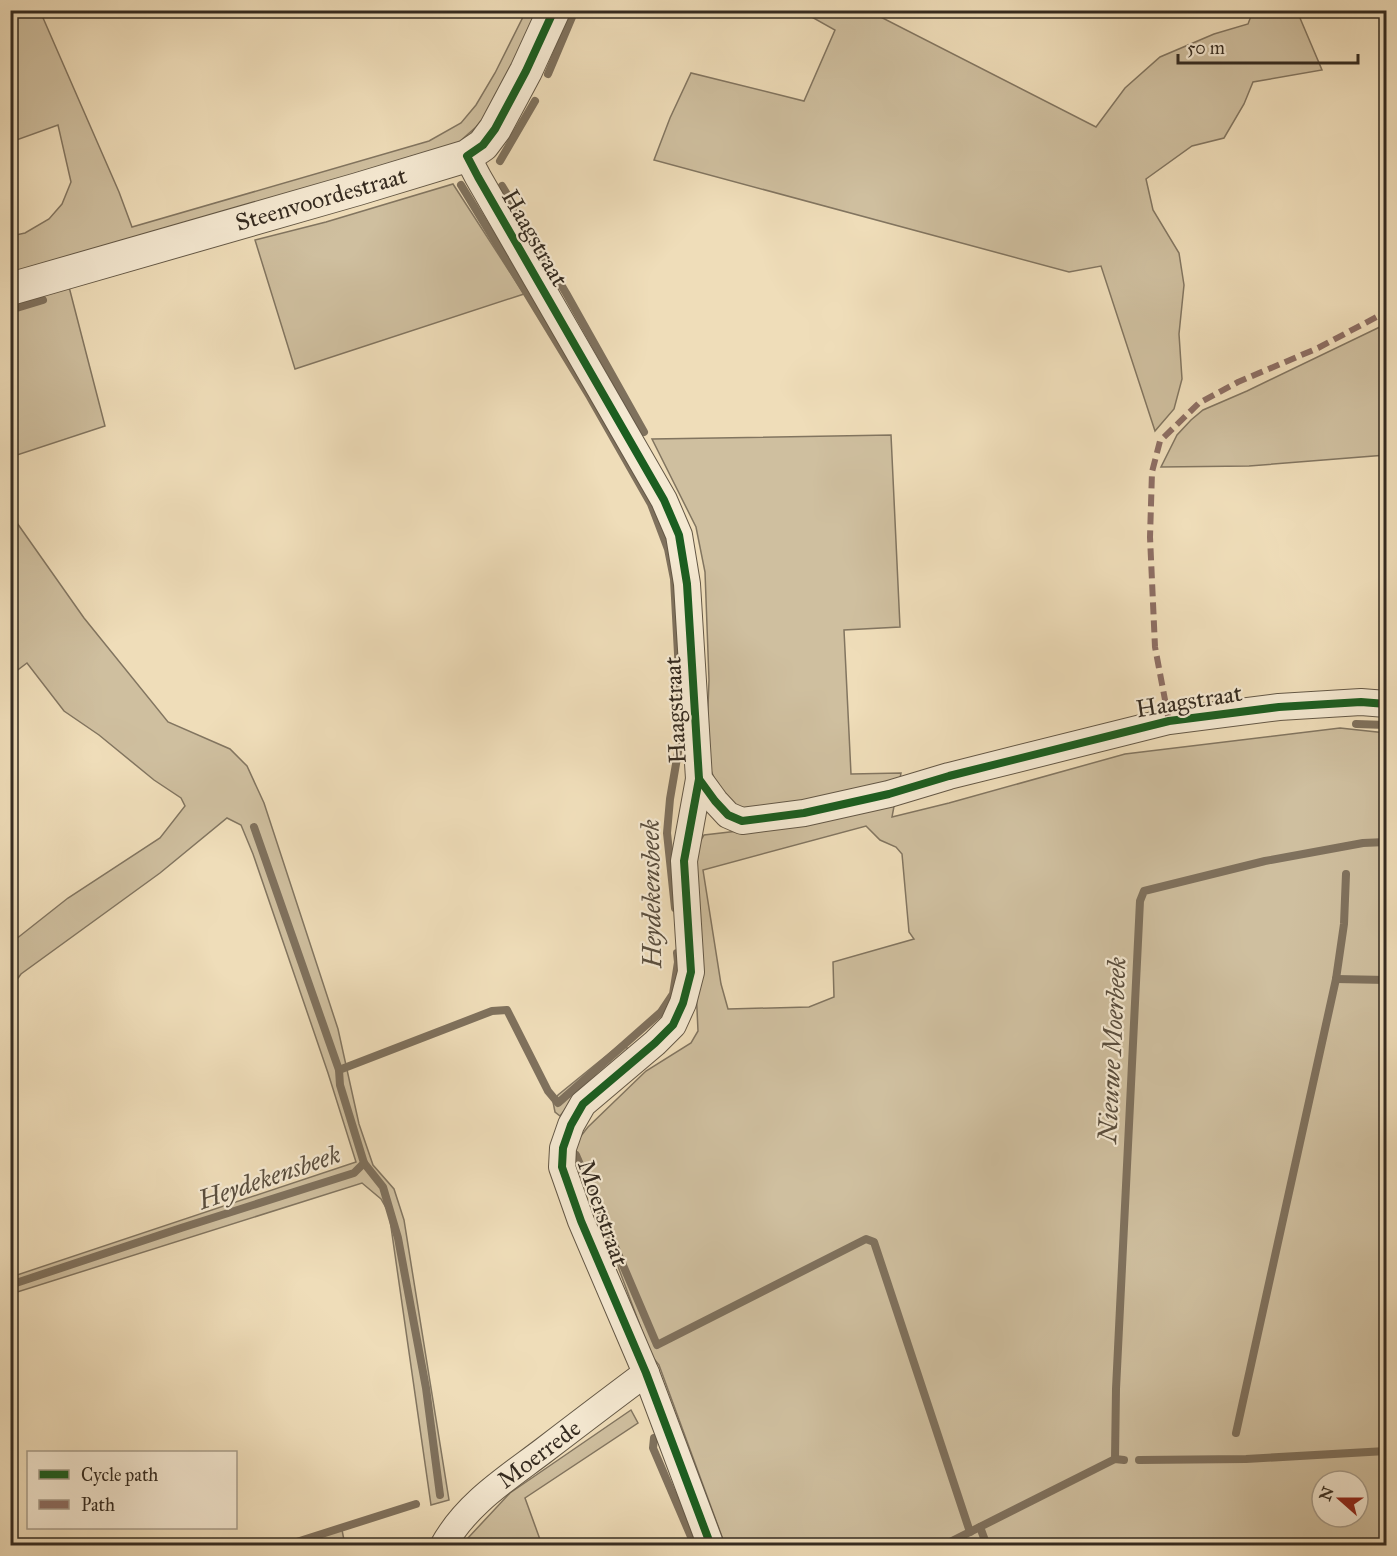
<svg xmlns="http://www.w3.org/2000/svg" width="1397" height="1556" viewBox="0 0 1397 1556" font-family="'IM FELL Great Primer',serif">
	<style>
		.green { fill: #cfbf9f; stroke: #827560; stroke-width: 1.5; fill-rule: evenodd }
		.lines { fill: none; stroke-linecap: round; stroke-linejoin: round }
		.stream { stroke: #7f715d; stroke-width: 8 }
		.minor-casing { stroke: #645846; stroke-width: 28 }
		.tertiary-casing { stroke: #645846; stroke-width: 34 }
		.minor { stroke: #f5e9d2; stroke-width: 26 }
		.tertiary { stroke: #f5e9d2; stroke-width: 32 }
		.quiet { stroke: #8d6e63; stroke-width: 6; stroke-dasharray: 12 6; stroke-linecap: butt }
		.cycleway-casing { stroke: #f5e9d2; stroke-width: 11 }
		.cycleway { stroke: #1b5e20; stroke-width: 8 }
		.labels { text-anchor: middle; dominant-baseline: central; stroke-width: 4.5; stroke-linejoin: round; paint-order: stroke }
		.street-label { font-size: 24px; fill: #352b20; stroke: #f5e9d2 }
		.water-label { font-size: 26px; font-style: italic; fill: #5a4e3e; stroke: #f5e9d2 }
	</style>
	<rect width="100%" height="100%" fill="#efddb9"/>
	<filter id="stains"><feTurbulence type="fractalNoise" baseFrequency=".00333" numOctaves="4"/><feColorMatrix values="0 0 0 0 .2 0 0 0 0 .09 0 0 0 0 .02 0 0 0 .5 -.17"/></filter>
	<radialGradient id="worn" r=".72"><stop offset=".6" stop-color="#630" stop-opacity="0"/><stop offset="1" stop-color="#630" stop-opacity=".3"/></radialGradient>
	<!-- green -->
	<g class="green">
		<polygon points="11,11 40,11 119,192 132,227 429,141 461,123 476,105 495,73 526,11 541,11 495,105 476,127 458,143 11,276 11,236 25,233 49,219 62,204 71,182 58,125 11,142"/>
		<polygon points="801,11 869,11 1096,127 1125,88 1160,57 1214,34 1248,24 1253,11 1297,11 1322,70 1253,82 1244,104 1224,138 1192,146 1146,179 1153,210 1179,253 1184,285 1179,334 1182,379 1174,409 1155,431 1101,266 1069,272 654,160 670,118 691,73 804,101 835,30"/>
		<polygon points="453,184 524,294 295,369 255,240 326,222"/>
		<polygon points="68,283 105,426 11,457 11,300"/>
		<polygon points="1386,324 1386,455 1249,466 1161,467 1177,435 1191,420 1203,410 1247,391"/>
		<polygon points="891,435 900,627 844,630 851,774 901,773 899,784 769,813 741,809 721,794 706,759 709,680 705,572 696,527 652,439"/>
		<polygon points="10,513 84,618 168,722 230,749 247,766 264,803 338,1029 359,1124 373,1165 394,1189 404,1220 449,1500 431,1505 389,1213 381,1199 362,1183 11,1294 11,1277 356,1162 328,1073 253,854 241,825 227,818 160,873 21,974 11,988 11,943 68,898 160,838 185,806 181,798 154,780 99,735 64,711 27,663 11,675"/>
		<path d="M1340,728L1386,733V1545H725L659,1365L651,1355L573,1146L588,1127L646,1071L691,1043L698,1031L690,857L704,835L781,826L895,801L892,817L949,803L1125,754ZM866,826L880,840L896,847L902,854L909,932L914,939L833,962L834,997L809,1007L728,1009L721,984L703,870ZM1322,1481H1358V1517H1322Z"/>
		<polygon points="622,1043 632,1053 571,1102 560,1116 555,1112 553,1102 558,1095"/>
		<polygon points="631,1410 638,1423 525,1498 542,1545 466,1545 467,1539 510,1493"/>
		<polygon points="342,1530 345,1545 284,1545"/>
	</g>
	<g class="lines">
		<!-- stream -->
		<g class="stream">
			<polyline points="548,74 575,10"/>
			<polyline points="500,161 535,101"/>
			<polyline points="461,185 590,397 651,504 668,549 674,579 682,729 670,799 667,833 675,908"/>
			<polyline points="502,186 566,293 644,432"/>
			<polyline points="10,310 43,300"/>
			<polyline points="1356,724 1386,725"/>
			<polyline points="254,827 339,1070"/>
			<polyline points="1336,979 1386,980"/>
			<polyline points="576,1155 657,1345 866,1239 874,1242 970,1532"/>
			<polyline points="364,1163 383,1187 398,1238 426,1388 440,1495"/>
			<polyline points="10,1285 181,1228 354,1173 364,1163 340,1085 339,1070 492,1011 507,1010 548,1091 558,1103 661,1012 673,994 678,962 677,953"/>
			<polyline points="1236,1433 1336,979 1344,924 1346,874"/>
			<polyline points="654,1438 653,1448 695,1546"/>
			<polyline points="1115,1459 1116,1389 1140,901 1144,891 1265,861 1363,843 1386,842"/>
			<polyline points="1139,1460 1246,1459 1386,1451"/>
			<polyline points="980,1527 987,1546"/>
			<polyline points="284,1546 416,1504"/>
			<polyline points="942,1546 1115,1459 1124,1460"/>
		</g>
		<!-- minor casing -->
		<g class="minor-casing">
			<g id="minor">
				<polyline points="467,156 478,177 664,500 679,535 687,584 699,779 715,801 728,815 742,821 804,813 889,794 949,776 1169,721 1279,707 1361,702 1386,704"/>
				<polyline points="699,779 684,861 691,972 683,1003 673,1025 655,1043 583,1104 571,1125 563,1148 562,1167 581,1221 646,1373 711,1546"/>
				<path d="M443,1546C466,1504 506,1479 543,1451C577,1425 611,1399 646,1373"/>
			</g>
		</g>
		<!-- tertiary casing -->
		<g class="tertiary-casing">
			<polyline id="tertiary" points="10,289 358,189 467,156 483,145 495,129 526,71 554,10"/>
		</g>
		<!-- minor -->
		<use href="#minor" class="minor"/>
		<!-- tertiary -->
		<use href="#tertiary" class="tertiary"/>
		<!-- quiet -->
		<polyline class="quiet" points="1169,721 1155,647 1150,537 1152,472 1160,441 1199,403 1238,382 1318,348 1386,312"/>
		<!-- cycleway casing -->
		<g class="cycleway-casing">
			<g id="cycleway">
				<polyline points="554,10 526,71 495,129 483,145 467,156 478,177 664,500 679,535 687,584 699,779 715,801 728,815 742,821 804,813 889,794 949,776 1169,721 1279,707 1361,702 1386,704"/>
				<polyline points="699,779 684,861 691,972 683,1003 673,1025 655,1043 583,1104 571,1125 563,1148 562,1167 581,1221 646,1373 711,1546"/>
			</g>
		</g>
		<!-- cycleway -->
		<use href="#cycleway" class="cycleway"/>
	</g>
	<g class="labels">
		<!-- street labels -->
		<g class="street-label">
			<text transform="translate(321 199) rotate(-16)">Steenvoordestraat</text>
			<text transform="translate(535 238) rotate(60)">Haagstraat</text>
			<text transform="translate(1189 701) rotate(-9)">Haagstraat</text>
			<text transform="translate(675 710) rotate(-93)">Haagstraat</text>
			<text transform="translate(603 1213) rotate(71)">Moerstraat</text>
			<text transform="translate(539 1454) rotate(-37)">Moerrede</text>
		</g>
		<!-- water labels -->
		<g class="water-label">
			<text transform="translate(651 894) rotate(-91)">Heydekensbeek</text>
			<text transform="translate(1112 1050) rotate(-87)">Nieuwe Moerbeek</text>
			<text transform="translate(269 1177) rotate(-19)">Heydekensbeek</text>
		</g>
	</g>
	<!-- margin -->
	<rect width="1397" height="1556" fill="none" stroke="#efddb9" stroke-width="36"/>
	<rect x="12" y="12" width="1373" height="1532" fill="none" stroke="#352b20" stroke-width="3"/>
	<rect x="18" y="18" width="1361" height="1520" fill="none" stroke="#352b20" stroke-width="1.5"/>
	<!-- legend -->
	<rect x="27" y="1451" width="210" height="78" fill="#f5e9d2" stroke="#a89d8b" stroke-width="1.5"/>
	<rect x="39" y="1470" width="30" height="9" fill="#1b5e20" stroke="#a89d8b" stroke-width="1.5"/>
	<text x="81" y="1481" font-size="18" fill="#352b20">Cycle path</text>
	<rect x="39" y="1500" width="30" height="9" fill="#8d6e63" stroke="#a89d8b" stroke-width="1.5"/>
	<text x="81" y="1511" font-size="18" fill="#352b20">Path</text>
	<!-- north arrow -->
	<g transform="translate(1340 1499) rotate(291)"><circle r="28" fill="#f5e9d2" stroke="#a89d8b" stroke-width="1.5"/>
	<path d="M0-4.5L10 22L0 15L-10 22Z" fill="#8f2418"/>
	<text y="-9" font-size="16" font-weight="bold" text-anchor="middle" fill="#352b20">N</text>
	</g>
	<!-- scale -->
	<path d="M1178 54v9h180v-9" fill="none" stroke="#352b20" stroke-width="3"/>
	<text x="1187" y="54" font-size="18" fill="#352b20" stroke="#f5e9d2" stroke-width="4.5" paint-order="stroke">50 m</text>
	<rect width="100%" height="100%" filter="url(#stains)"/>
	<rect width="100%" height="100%" fill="url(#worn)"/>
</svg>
